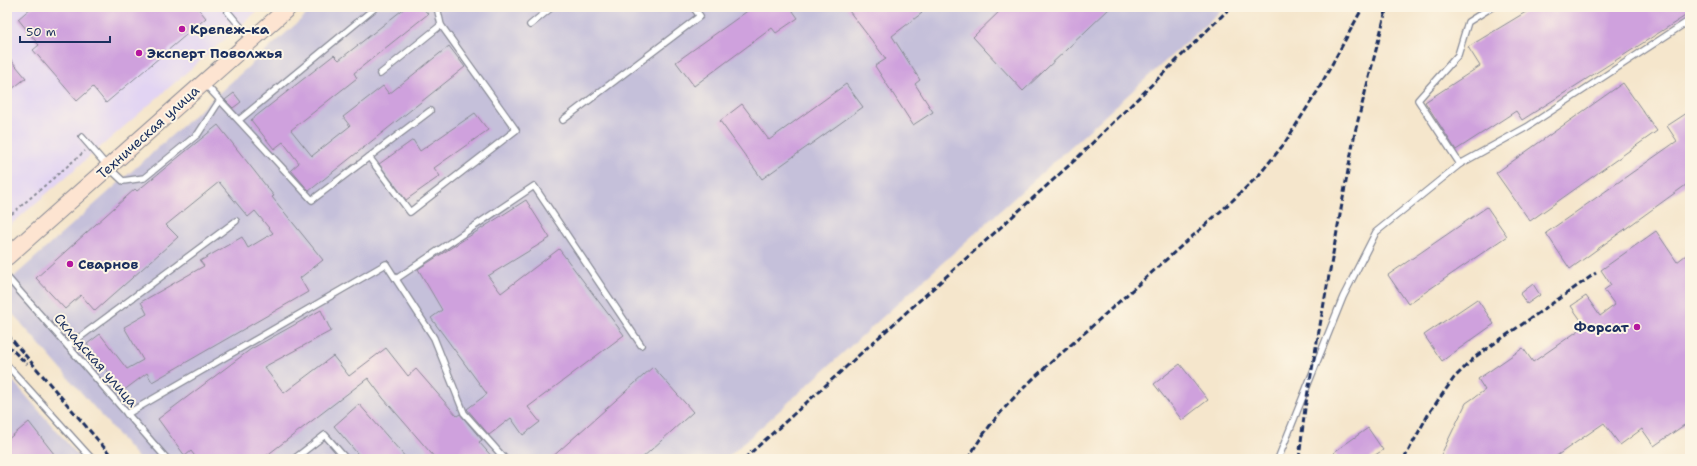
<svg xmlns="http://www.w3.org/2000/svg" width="1697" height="466" viewBox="0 0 1697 466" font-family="'Shantell Sans',sans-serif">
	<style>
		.built { fill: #e2d4f3 }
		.industrial { fill: #c5c0da }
		.building { fill: #cfa1dd }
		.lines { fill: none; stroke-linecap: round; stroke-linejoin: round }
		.lane-casing { stroke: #888a95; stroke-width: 8 }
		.secondary-casing { stroke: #888a95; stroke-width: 18 }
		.path { stroke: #888a95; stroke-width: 2; stroke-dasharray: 3 3; stroke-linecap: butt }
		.lane { stroke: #fff; stroke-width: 5.5 }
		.secondary { stroke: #fde4d1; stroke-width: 16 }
		.rail { stroke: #1b2f5e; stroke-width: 3; stroke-dasharray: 6 3; stroke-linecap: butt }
		.poi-dot { fill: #b5179e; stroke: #fcf5e5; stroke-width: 1.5 }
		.labels { text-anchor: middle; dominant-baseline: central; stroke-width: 4; stroke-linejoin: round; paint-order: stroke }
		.poi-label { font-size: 14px; font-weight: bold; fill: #1b2f5e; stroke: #fcf5e5; text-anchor: start }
		.street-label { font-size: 14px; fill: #1b2f5e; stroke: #fcf5e5 }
	</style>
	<rect width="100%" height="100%" fill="#fcf5e5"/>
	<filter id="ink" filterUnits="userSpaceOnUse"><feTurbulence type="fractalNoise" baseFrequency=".025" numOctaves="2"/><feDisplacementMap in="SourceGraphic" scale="8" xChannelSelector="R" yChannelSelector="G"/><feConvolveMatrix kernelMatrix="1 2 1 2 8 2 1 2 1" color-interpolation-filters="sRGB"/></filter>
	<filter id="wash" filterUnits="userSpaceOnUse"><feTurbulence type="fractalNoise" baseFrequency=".012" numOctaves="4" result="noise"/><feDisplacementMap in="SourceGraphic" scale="16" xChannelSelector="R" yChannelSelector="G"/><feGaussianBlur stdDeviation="0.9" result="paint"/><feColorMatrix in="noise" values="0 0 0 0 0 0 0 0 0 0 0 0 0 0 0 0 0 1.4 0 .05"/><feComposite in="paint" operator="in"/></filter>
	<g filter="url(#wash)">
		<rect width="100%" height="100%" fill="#f5e6cc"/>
		<!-- built -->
		<polygon class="built" points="7,7 262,7 7,228"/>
		<!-- industrial -->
		<g class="industrial">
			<polygon points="315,7 1225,7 726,459 139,459 7,307 7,283"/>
			<polygon points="7,374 81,459 7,459"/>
		</g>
		<g id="blocks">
			<!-- building -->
			<g class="building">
				<polygon points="32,7 197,7 206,18 106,103 93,87 77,101 33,50 39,45 18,19"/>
				<polygon points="406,7 422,7 428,14 354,73 357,78 291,130 312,156 350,126 343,117 383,86 389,94 449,46 465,67 309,191 291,170 299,163 283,142 274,149 251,120 334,55 339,60"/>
				<polygon points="753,7 790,7 798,18 776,33 772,28 694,86 676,62"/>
				<polygon points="846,7 917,7 922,13 892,36 920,80 915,84 933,112 913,125 875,66 886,59"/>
				<polygon points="1004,7 1111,7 1023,91 973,37"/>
				<polygon points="1534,7 1690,7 1690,13 1522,120 1516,111 1456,150 1425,102 1480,66 1468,47"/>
				<polygon points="7,55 26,78 7,93"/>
				<polygon points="1623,83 1657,131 1530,221 1496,173"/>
				<polygon points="846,84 863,107 762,179 720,121 742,104 769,140"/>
				<polygon points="234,93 241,102 233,108 225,100"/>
				<polygon points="1690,111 1690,182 1570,269 1546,233 1677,141 1667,126"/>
				<polygon points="475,113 488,130 434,168 440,176 406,200 379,164 413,140 420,151"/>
				<polygon points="218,125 274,196 272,197 323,260 300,278 308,292 152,382 147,373 123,391 87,344 100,334 127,369 143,360 124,327 147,314 141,302 204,266 200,261 242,237 248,248 273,233 255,211 248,217 219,182 166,225 178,237 95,311 81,295 65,309 36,278 135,189 137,191"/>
				<polygon points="526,200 550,238 488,276 501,293 559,249 624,335 528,407 540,422 523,435 511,418 489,435 467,409 487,394 431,318 442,310 418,269"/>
				<polygon points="1487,207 1507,236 1408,304 1388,275"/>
				<polygon points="1656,231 1677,262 1690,252 1690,421 1654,446 1642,429 1620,445 1604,423 1552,459 1439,459 1466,403 1485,390 1478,379 1523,348 1533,362 1585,326 1571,306 1586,296 1600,316 1615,305 1604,290 1611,285 1601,270"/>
				<polygon points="1533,284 1540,295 1527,304 1520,294"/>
				<polygon points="1477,299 1494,324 1442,361 1424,335"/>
				<polygon points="321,310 331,331 264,367 284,393 333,356 349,376 386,348 408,376 416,369 457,416 460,414 482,440 479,442 494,459 436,459 383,398 368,378 262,459 197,459 191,451 185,456 158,419 251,349"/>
				<polygon points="1180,364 1208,400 1182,420 1154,384"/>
				<polygon points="653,367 693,412 641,459 550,459"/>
				<polygon points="359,404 407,459 362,459 334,426"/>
				<polygon points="29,422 58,459 7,459 7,440"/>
				<polygon points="1368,428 1383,450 1369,459 1338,459 1334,452"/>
			</g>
		</g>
	</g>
	<g filter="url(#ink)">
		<use href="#blocks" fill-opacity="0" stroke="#888a95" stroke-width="1"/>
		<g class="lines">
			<!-- lane casing -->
			<g class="lane-casing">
				<g id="lane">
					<polyline points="228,12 251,39"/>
					<polyline points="530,25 552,7"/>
					<polyline points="380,74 441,25 437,7"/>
					<polyline points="205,84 312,200 430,111"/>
					<polyline points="239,120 376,7"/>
					<polyline points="563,120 700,16 693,7"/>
					<polyline points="82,137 108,167 123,181 144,178 198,134 220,100"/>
					<polyline points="369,157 410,212 516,130 441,25"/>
					<polyline points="1460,164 1527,127 1690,20"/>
					<polyline points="7,277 167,459"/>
					<polyline points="396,279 534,186 641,345"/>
					<polyline points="68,346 236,221"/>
					<polyline points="7,365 92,459"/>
					<polyline points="127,414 386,264 434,338 464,413 505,459"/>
					<polyline points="294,459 325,435 346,459"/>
					<polyline points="1278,459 1343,297 1376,232 1460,164 1418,100 1458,55 1468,22 1492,7"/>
				</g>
			</g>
			<!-- secondary casing -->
			<g class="secondary-casing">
				<polyline id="secondary" points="7,257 289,7"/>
			</g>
			<!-- path -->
			<polyline class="path" points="7,218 85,151"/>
			<!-- lane -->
			<use href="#lane" class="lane"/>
			<!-- secondary -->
			<use href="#secondary" class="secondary"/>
			<!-- rail -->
			<g class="rail">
				<polyline points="7,334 114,459"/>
				<polyline points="7,345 27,364"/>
				<polyline points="744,459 1074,161 1231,7"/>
				<path d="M968,459C997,406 1045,368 1089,329C1136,286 1184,244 1232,201L1259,175L1284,144L1317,92L1363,7"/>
				<polyline points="1299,459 1305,408 1355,132 1387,7"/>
				<polyline points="1404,459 1429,413 1454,378 1475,357 1596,273"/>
			</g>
		</g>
	</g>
	<!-- markers -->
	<g class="poi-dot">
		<circle cx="182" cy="29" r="4"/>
		<circle cx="139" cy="53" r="4"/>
		<circle cx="70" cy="264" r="4"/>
		<circle cx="1637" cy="327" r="4"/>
	</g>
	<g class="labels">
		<!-- poi labels -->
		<g class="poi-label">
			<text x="190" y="29">Крепеж-ка</text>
			<text x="147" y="53">Эксперт Поволжья</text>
			<text x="78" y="264">Сварнов</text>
			<text x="1629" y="327" text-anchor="end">Форсат</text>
		</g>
		<!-- street labels -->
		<g class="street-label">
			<text transform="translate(148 132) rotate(-42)">Техническая улица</text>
			<text transform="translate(96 360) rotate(49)">Складская улица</text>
		</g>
	</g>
	<!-- margin -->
	<rect width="1697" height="466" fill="none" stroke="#fcf5e5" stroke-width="24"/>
	<!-- scale -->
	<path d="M20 36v6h90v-6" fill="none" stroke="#1b2f5e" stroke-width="2"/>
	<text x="26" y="36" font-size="12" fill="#1b2f5e" stroke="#fcf5e5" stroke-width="3" paint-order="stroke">50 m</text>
</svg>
